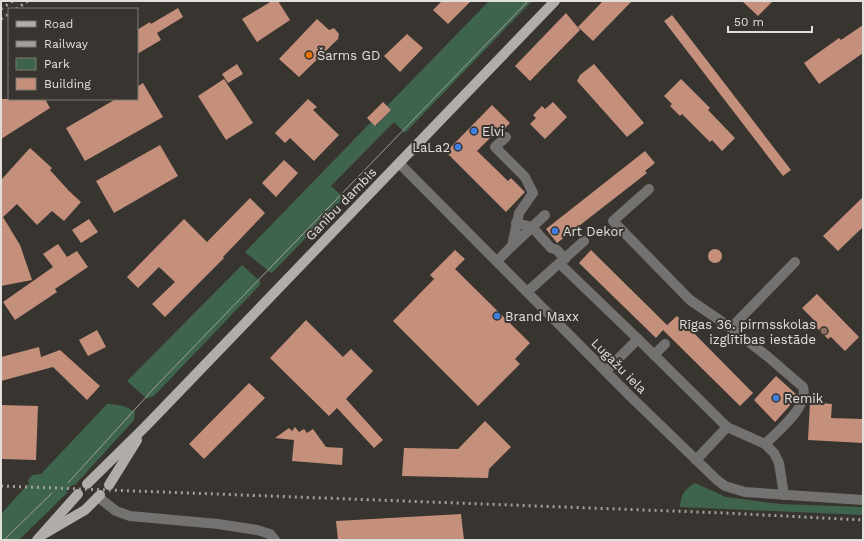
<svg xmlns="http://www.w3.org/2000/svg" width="864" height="541" viewBox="0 0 864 541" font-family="'Work Sans',sans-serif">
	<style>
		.green { fill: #3f644e }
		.building { fill: #c5907b }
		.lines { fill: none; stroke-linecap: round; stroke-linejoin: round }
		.minor { stroke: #737270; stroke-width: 10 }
		.major { stroke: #b1aeaa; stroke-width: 10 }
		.tram { stroke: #a29f9c; stroke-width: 1 }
		.rail { stroke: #a29f9c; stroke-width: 3; stroke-dasharray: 2 4; stroke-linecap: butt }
		.food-dot { fill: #e8710a; stroke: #383430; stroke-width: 1.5 }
		.shop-dot { fill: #3f7fe0; stroke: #383430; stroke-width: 1.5 }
		.education-dot { fill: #8d6e63; stroke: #383430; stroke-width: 1.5 }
		.labels { text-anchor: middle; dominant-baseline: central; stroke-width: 4; stroke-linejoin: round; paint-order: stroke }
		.poi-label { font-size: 13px; fill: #e1dfdc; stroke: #383430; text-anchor: start }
		.street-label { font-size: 13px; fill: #e1dfdc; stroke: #383430 }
	</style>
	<rect width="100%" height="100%" fill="#383430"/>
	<!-- green -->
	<g class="green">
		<polygon points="489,1 532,1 405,133 394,122 331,186 344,198 274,271 271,273 245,252 371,122 376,126 391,110 387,106"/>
		<polygon points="242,265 260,281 260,285 154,396 147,399 127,381"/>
		<path d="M107,404C118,404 126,406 135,412L134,420L75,485H72L66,491L68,492L19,540H1V514L30,482H27L32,475L41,474Z"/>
		<path d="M695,483L726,497L780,504L863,507V515L680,507C681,494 684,490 695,483Z"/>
	</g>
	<!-- building -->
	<g class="building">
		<polygon points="272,1 278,1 290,20 257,42 242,19"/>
		<polygon points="442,1 471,1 448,24 433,10"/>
		<polygon points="603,1 632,1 593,41 578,27"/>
		<polygon points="742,1 773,1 758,16"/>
		<polygon points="178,8 183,17 157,33 161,40 137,54 137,30 150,22 151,24"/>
		<polygon points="566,13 580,30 530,81 515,66"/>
		<polygon points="672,15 791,170 783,176 664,21"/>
		<polygon points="317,19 329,30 334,28 339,34 338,39 299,77 279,59"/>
		<polygon points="863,25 863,53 819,84 804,63 839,38 841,40"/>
		<polygon points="407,34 423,48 400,72 384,56"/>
		<polygon points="237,64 243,74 228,83 222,74"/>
		<polygon points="594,64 644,123 627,137 577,81 580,75"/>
		<polygon points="224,79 253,123 226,140 198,96"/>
		<polygon points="681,79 710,108 708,110 735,138 722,151 712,140 710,142 682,114 680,116 670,106 672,104 664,96"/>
		<polygon points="143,83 163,117 85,161 66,128 116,99 137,99 137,87"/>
		<polygon points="1,99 45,99 50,108 1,139"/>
		<polygon points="308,99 317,107 313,110 339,135 314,161 290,138 285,143 275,133"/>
		<polygon points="383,102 391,110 375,126 367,118"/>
		<polygon points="553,102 567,117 545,139 530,124 536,118 533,115 542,106 545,109"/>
		<polygon points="492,105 510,123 496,137 493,135 477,151 508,181 511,178 525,192 506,212 446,152"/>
		<polygon points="160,145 178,176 114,213 96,181"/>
		<polygon points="30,148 52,168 50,170 69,191 81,202 64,221 52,211 37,225 17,204 3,217 20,245 32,280 1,286 1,180"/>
		<polygon points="645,151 655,163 645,171 647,173 557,243 546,229"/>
		<polygon points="284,160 298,173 276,197 262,183"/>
		<polygon points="863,197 863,227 838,251 823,236"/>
		<polygon points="250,198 265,213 223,257 224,258 165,317 152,304 175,282 159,267 138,288 127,277 184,219 207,242"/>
		<polygon points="89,219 98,232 81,243 72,230"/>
		<polygon points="58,244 67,257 77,251 88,267 55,289 57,292 15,320 3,302 53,267 43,254"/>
		<circle cx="715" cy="256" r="7"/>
		<polygon points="455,250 465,259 455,269 530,343 515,359 520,364 478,406 393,321 434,279 430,275"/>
		<polygon points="591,250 667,325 677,316 753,393 740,406 663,330 656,338 579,263"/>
		<polygon points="817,294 859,337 845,351 831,337 828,339 813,324 816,322 802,308"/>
		<polygon points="306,320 343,357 351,349 373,371 346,399 383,440 374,448 337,408 329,416 270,358"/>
		<polygon points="97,330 106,347 88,356 79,340"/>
		<polygon points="39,347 41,357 60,350 100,386 87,400 53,367 1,381 1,357"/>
		<polygon points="776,376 797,395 795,400 775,422 754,400"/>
		<polygon points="249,383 265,398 204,459 189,444"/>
		<polygon points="810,402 832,404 831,418 863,419 863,443 808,440"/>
		<polygon points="1,405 38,406 36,460 1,459"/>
		<polygon points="485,421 511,447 489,469 488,478 402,476 404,448 458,449"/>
		<polygon points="295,427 299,432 304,429 307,433 313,429 326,447 343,448 342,465 292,461 294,440 275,438 289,428 292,431"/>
		<polygon points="461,514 464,540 338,540 336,521"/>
	</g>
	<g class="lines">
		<!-- minor -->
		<g class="minor">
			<polyline points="399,163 629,395 717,480 725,486 745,492 863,500"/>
			<path d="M649,189L613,221L690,300L731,328L767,356L803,387C809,407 778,431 765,444"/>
			<polyline points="516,223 532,227 551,248 557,250 565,259"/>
			<polyline points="512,246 545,215"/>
			<polyline points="497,261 512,246 519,213 533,193 525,177 495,147 506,137"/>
			<polyline points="560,264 638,339 727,427 765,444 774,453 779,463 784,495"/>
			<polyline points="527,292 584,241"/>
			<polyline points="731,328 795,262"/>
			<polyline points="654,355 665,344"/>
			<polyline points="606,371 638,339"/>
			<polyline points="696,460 727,427"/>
			<polyline points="98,497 116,511 130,516 218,524 257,530 270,534 275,540"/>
		</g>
		<!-- major -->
		<g class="major">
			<polyline points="87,484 145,427 555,1"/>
			<polyline points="109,485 137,440"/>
			<polyline points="44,534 85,510 100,495"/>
			<polyline points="37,540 78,494"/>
		</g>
		<!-- tram -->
		<g class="tram">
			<polyline points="68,483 157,385 528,1"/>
			<polyline points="4,540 52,493"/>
		</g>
		<!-- rail -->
		<g class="rail">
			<polyline points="1,9 13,1"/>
			<polyline points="16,9 28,1"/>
			<polyline points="1,19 9,14"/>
			<polyline points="1,486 725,513 863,520"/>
		</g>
	</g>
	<!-- markers -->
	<circle class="food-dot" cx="309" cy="55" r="4"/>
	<g class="shop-dot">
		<circle cx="474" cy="131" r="4"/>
		<circle cx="458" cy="147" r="4"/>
		<circle cx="555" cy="231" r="4"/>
		<circle cx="497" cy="316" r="4"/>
		<circle cx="776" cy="398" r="4"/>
	</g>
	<circle class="education-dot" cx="824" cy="331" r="4"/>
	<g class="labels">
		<!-- poi labels -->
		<g class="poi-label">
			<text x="317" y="55">Šarms GD</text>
			<text x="482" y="131">Elvi</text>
			<text x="450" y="147" text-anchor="end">LaLa2</text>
			<text x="563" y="231">Art Dekor</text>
			<text x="505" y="316">Brand Maxx</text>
			<text x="816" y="324" text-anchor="end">Rīgas 36. pirmsskolas<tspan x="816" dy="15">izglītības iestāde</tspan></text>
			<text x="784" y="398">Remik</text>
		</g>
		<!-- street labels -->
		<g class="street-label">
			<text transform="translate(341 204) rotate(-46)">Ganību dambis</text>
			<text transform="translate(619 366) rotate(45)">Lugažu iela</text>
		</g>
	</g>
	<!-- border -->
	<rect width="864" height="541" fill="none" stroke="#e1dfdc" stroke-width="4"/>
	<!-- legend -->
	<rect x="8" y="8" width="130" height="92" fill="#383430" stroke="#7c7875"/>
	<rect x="16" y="21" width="20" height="6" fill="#b1aeaa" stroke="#7c7875"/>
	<text x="44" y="28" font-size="12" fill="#e1dfdc">Road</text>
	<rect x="16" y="41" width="20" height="6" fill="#a29f9c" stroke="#7c7875"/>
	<text x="44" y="48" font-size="12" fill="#e1dfdc">Railway</text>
	<rect x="16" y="58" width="20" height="12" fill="#3f644e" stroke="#7c7875"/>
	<text x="44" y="68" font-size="12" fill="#e1dfdc">Park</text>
	<rect x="16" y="78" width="20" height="12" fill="#c5907b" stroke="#7c7875"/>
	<text x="44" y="88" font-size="12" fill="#e1dfdc">Building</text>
	<!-- scale -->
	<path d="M728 26v6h84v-6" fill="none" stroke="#e1dfdc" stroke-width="2"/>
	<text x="734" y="26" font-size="12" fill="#e1dfdc" stroke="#383430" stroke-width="3" paint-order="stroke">50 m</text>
</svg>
